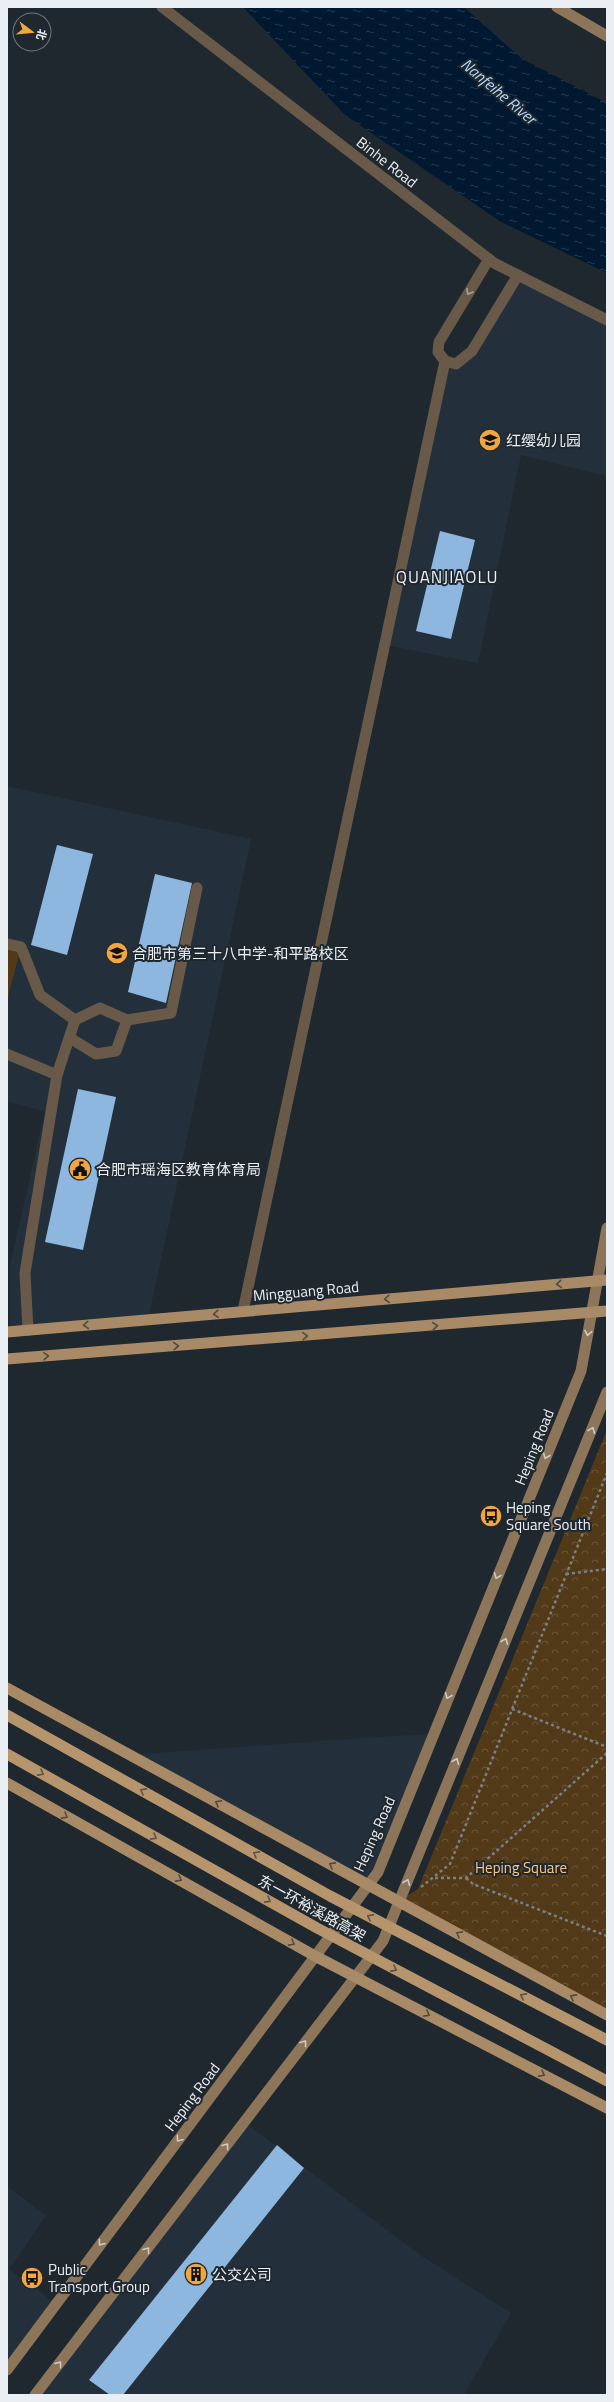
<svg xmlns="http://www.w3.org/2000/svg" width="614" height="2402" viewBox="0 0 614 2402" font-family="'Titillium Web','Noto Sans SC',sans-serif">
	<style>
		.built { fill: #23303c }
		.park { fill: url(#park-crowns) }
		.garden { fill: #523918 }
		.water { fill: url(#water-ripples) }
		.building { fill: #8eb7e0 }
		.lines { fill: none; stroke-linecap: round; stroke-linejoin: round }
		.path { stroke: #7a8187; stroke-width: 2.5; stroke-dasharray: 3 3; stroke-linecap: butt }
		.minor { stroke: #685948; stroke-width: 11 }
		.tertiary { stroke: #685948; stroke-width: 11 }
		.secondary { stroke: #8d7559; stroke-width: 11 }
		.primary { stroke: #a98a66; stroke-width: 11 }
		.trunk-bridge { stroke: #b6946c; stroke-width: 11 }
		.oneway { stroke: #a9a49e }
		.oneway2 { stroke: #504a42 }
		.oneway3 { stroke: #cecac6 }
		.oneway4 { stroke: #5c5347 }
		.labels { text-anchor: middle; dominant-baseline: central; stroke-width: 4; stroke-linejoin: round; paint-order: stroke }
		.street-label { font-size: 15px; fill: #eaeff4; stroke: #20282f }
		.poi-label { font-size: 15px; fill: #eaeff4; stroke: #20282f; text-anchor: start }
		.park-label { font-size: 15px; fill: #fcc583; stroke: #20282f }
		.water-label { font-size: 16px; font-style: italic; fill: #b5d9fd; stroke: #20282f }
		.quarter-label { font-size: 17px; letter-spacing: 1px; fill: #eaeff4; stroke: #20282f }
	</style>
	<defs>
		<pattern id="park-crowns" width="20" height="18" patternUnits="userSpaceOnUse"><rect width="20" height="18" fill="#523918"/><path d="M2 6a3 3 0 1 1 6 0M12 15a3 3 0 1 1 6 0" fill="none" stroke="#6b563a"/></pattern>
		<pattern id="water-ripples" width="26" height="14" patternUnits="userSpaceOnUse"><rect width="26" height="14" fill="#001931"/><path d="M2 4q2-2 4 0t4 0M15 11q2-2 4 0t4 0" fill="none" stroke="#253b4f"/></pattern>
	</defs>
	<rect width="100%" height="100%" fill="#20282f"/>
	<!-- built -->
	<g class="built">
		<polygon points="518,275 607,320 607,476 521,455 478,663 385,645 445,361 456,364"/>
		<polygon points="7,786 251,839 148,1320 10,1331 10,1265 45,1111 7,1102"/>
		<polygon points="432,1734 368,1885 130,1755 362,1738"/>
		<polygon points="244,2122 420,2255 511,2313 464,2395 35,2395"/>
		<polygon points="7,2186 46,2216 9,2269 56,2304 7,2370"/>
	</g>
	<!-- park -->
	<polygon class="park" points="607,1430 607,2015 399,1901 418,1889"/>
	<!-- garden -->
	<polygon class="garden" points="7,945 21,947 7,1001"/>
	<!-- water -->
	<polygon class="water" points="243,7 464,7 521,58 607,103 607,273 501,222 345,115"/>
	<!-- building -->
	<g class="building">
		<polygon points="440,531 475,540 451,639 416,631"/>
		<polygon points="57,845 93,854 67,955 31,945"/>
		<polygon points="155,874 192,883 166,1003 128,992"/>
		<polygon points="78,1089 116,1097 83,1250 45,1242"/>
		<polygon points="277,2145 304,2168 123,2395 110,2395 89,2380"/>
	</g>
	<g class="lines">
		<!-- path -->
		<g class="path">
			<polyline points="566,1574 607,1569"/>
			<polyline points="512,1709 607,1747"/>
			<polyline points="435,1878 466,1878 607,1753"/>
			<polyline points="466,1878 473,1884 607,1936"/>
			<polyline points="421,1887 450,1864 607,1473"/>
		</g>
		<!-- minor -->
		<g class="minor">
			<polyline points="489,259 439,342 438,352 445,361 456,364 472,351 518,275"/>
			<polyline points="7,944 21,947 40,995 75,1020 57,1075 25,1273 28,1330"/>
			<polyline points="75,1020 100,1008 127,1020"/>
			<polyline points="70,1038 96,1054 116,1051 127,1020 171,1013 197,888"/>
			<polyline points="7,1054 57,1075"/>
			<polyline points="243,1311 445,361"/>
		</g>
		<!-- tertiary -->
		<polyline class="tertiary" points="162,7 494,263 607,320"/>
		<!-- secondary -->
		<g class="secondary">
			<polyline points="557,7 607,36"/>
			<polyline points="7,2370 378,1872 581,1371 607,1228"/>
			<polyline points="35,2395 383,1941 607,1392"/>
		</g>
		<!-- primary -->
		<g class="primary">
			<polyline points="7,1332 607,1280"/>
			<polyline points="7,1359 607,1311"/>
			<polyline points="7,1688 607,2015"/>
			<polyline points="7,1783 315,1956 607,2108"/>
		</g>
		<!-- trunk-bridge -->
		<g class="trunk-bridge">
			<polyline points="7,1715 330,1896 607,2040"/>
			<polyline points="7,1754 317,1928 607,2081"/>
		</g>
	</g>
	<!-- one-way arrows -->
	<defs><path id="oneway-chevron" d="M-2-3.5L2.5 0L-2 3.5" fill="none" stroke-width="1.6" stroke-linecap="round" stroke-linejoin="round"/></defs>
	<use class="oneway" href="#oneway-chevron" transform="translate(469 292) rotate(121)"/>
	<g class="oneway2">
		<use href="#oneway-chevron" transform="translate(559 1284) rotate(175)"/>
		<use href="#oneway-chevron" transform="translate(387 1299) rotate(175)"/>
		<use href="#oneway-chevron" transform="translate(216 1314) rotate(175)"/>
		<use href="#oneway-chevron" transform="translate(86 1325) rotate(175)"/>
		<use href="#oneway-chevron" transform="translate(435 1326) rotate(-5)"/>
		<use href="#oneway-chevron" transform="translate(305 1336) rotate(-4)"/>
		<use href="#oneway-chevron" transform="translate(176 1346) rotate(-4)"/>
		<use href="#oneway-chevron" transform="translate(46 1356) rotate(-4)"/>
		<use href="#oneway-chevron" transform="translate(218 1803) rotate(-151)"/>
		<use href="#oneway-chevron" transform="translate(65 1816) rotate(29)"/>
		<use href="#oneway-chevron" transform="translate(332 1865) rotate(-151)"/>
		<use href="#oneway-chevron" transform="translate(179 1879) rotate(29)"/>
		<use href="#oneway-chevron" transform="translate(459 1934) rotate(-151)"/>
		<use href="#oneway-chevron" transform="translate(292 1943) rotate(29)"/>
		<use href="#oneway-chevron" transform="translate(573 1997) rotate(-151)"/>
		<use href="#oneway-chevron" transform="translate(427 2014) rotate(28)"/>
		<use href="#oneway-chevron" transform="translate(542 2074) rotate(28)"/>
	</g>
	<g class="oneway3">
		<use href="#oneway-chevron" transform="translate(588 1333) rotate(101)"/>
		<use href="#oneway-chevron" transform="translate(592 1430) rotate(-68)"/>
		<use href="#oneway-chevron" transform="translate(546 1456) rotate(112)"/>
		<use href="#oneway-chevron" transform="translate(497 1576) rotate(112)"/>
		<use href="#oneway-chevron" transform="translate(505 1641) rotate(-68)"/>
		<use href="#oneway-chevron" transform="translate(448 1696) rotate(112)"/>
		<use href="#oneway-chevron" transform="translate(456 1761) rotate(-68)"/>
		<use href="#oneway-chevron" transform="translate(407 1882) rotate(-68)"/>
		<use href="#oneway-chevron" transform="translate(304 2043) rotate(-53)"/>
		<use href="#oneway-chevron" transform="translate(179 2139) rotate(127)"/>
		<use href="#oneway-chevron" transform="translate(226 2146) rotate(-53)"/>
		<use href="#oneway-chevron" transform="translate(101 2243) rotate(127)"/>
		<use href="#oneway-chevron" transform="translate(147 2250) rotate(-53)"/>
		<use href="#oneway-chevron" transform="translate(59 2364) rotate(-53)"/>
	</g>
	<g class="oneway4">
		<use href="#oneway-chevron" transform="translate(41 1773) rotate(29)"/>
		<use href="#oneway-chevron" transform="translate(143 1791) rotate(-151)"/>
		<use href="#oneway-chevron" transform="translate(154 1837) rotate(29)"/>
		<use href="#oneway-chevron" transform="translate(256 1854) rotate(-151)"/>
		<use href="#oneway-chevron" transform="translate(268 1900) rotate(29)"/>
		<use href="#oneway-chevron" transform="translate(370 1917) rotate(-152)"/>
		<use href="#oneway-chevron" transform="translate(394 1969) rotate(28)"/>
		<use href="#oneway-chevron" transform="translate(523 1996) rotate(-152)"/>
	</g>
	<!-- icons -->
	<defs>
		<g id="school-disc" transform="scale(1.15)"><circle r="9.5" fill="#f1a63f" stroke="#20282f"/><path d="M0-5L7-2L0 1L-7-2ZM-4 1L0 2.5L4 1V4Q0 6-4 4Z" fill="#111"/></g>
		<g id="civic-disc" transform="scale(1.15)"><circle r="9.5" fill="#f1a63f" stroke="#20282f"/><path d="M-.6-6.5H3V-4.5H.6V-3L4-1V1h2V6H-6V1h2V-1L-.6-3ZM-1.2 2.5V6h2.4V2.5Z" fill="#111"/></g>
		<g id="bus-disc" transform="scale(1.15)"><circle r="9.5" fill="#f1a63f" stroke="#20282f"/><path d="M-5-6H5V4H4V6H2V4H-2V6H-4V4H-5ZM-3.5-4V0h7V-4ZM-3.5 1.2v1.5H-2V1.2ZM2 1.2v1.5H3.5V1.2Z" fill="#111"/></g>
		<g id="building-disc" transform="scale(1.15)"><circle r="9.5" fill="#f1a63f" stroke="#20282f"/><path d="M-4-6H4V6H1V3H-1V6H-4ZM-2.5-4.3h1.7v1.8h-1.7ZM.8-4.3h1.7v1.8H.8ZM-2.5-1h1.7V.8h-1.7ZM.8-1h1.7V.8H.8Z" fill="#111"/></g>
	</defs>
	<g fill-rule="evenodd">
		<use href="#school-disc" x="490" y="440"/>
		<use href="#school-disc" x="117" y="953"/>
		<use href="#civic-disc" x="80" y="1169"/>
		<use href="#bus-disc" x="491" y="1516"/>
		<use href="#building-disc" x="196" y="2274"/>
		<use href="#bus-disc" x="32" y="2278"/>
	</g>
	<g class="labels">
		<!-- street labels -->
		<g class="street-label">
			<text transform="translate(387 162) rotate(38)">Binhe Road</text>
			<text transform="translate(306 1291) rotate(-5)">Mingguang Road</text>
			<text transform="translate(534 1447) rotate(-68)">Heping Road</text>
			<text transform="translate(374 1834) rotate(-66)">Heping Road</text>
			<text transform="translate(312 1908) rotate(29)">东一环裕溪路高架</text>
			<text transform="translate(192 2097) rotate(-53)">Heping Road</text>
		</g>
		<!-- poi labels -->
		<g class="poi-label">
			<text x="506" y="440">红缨幼儿园</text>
			<text x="132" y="953">合肥市第三十八中学-和平路校区</text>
			<text x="96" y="1169">合肥市瑶海区教育体育局</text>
			<text x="506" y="1507">Heping<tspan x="506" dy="17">Square South</tspan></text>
			<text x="48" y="2269">Public<tspan x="48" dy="17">Transport Group</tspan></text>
			<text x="212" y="2274">公交公司</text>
		</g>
		<!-- park labels -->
		<g class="park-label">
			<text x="521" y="1867">Heping Square</text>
		</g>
		<!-- water labels -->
		<g class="water-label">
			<text transform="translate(499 91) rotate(40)">Nanfeihe River</text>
		</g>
		<!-- quarter labels -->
		<g class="quarter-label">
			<text x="447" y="577">QUANJIAOLU</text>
		</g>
	</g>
	<!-- border -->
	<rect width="614" height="2402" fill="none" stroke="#eaeff4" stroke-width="16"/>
	<!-- north arrow -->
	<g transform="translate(32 32) rotate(106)"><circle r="19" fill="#20282f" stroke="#71787e"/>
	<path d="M0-3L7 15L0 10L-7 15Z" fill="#f1a63f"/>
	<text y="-6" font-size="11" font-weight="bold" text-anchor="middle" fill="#eaeff4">北</text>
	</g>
</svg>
